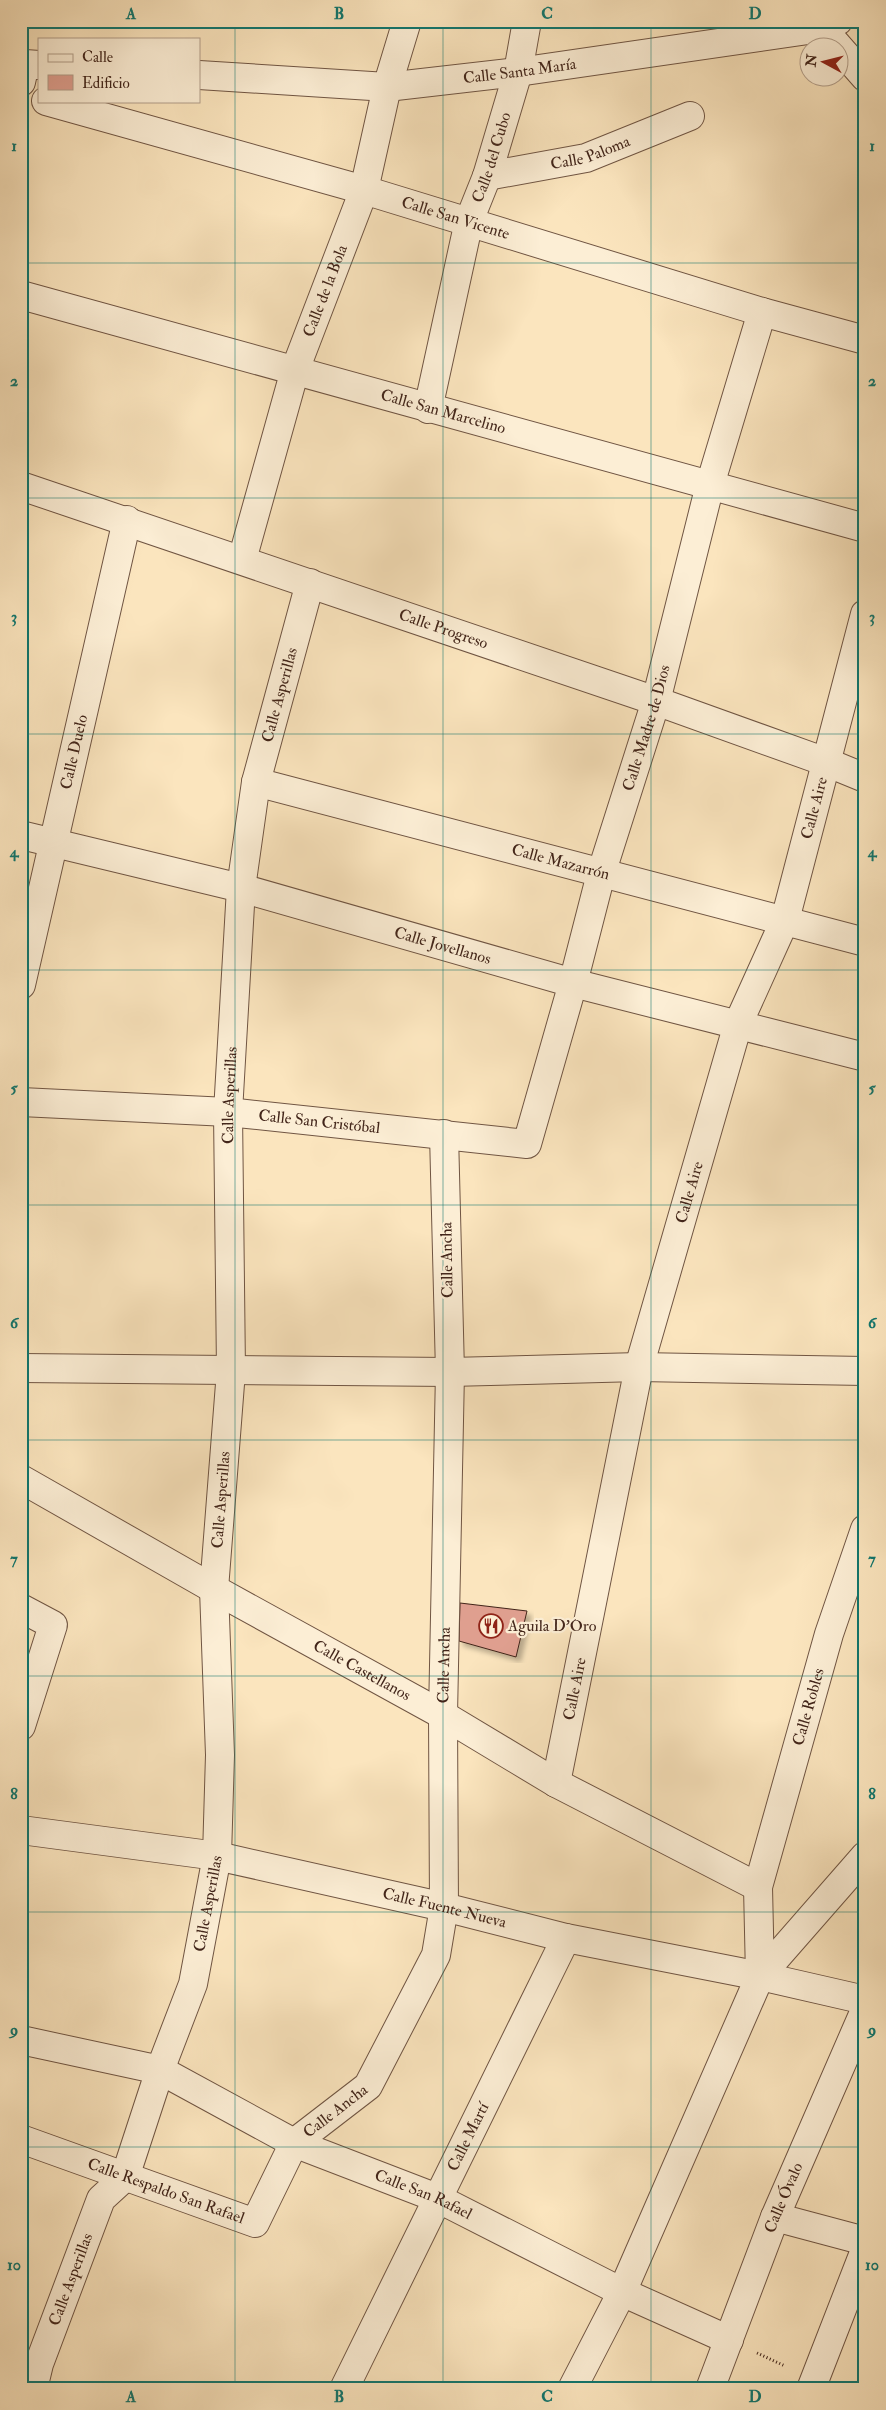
<svg xmlns="http://www.w3.org/2000/svg" width="886" height="2410" viewBox="0 0 886 2410" font-family="'IM FELL Double Pica',serif">
	<style>
		.building { fill: #df9f8f; stroke: #42251a; filter: url(#shadow) }
		.lines { fill: none; stroke-linecap: round; stroke-linejoin: round }
		.minor-casing { stroke: #705543; stroke-width: 30 }
		.path { stroke: #42251a; stroke-width: 3; stroke-dasharray: 1 2.5; stroke-linecap: butt }
		.minor { stroke: #fceed5; stroke-width: 28 }
		.grid { fill: none; stroke: #0f766e; stroke-width: 1; stroke-opacity: 0.55 }
		.labels { text-anchor: middle; dominant-baseline: central; stroke-width: 4.5; stroke-linejoin: round; paint-order: stroke }
		.street-label { font-size: 16px; fill: #42251a; stroke: #fceed5 }
		.poi-label { font-size: 16px; fill: #42251a; stroke: #fceed5; text-anchor: start }
		.neatline { fill: none; stroke: #0f766e; stroke-width: 2 }
		.grid-label { font-size: 16px; text-anchor: middle; font-weight: bold; fill: #0f766e }
	</style>
	<defs>
		<filter id="shadow"><feDropShadow dx="4.5" dy="4.5" stdDeviation="2.5" flood-color="#0004"/></filter>
	</defs>
	<rect width="100%" height="100%" fill="#fbe5be"/>
	<filter id="stains"><feTurbulence type="fractalNoise" baseFrequency=".004" numOctaves="4"/><feColorMatrix values="0 0 0 0 .2 0 0 0 0 .09 0 0 0 0 .02 0 0 0 .5 -.17"/></filter>
	<radialGradient id="worn" r=".72"><stop offset=".6" stop-color="#630" stop-opacity="0"/><stop offset="1" stop-color="#630" stop-opacity=".3"/></radialGradient>
	<!-- building -->
	<polygon class="building" points="460,1603 527,1611 516,1657 459,1641"/>
	<g class="lines">
		<!-- minor casing -->
		<g class="minor-casing">
			<g id="minor">
				<polyline points="819,21 822,28 865,77"/>
				<path id="s1" d="M199,75L387,87L518,72L822,28L838,21"/>
				<polyline points="21,82 25,64 39,65"/>
				<path id="s2" d="M46,101L364,190L762,312L865,340"/>
				<path id="s3" d="M487,176L586,158L690,116"/>
				<path id="s4" d="M21,295L865,528"/>
				<path id="s5" d="M428,409L469,221L487,176L518,72L527,21"/>
				<path id="s6" d="M21,486L656,701L826,762L865,778"/>
				<path id="s7" d="M242,560L295,370L364,190L387,87L407,21"/>
				<path id="s8" d="M256,782L865,942"/>
				<path id="s9" d="M21,835L241,888L573,983L865,1057"/>
				<path id="s10" d="M21,985L127,520"/>
				<path id="s11" d="M21,1102L228,1112L527,1144L573,983L601,874L656,701L710,485L762,312"/>
				<polyline points="21,1368 450,1372 639,1367 865,1371"/>
				<path id="s12" d="M21,1479L214,1589L443,1715L556,1783L758,1887"/>
				<polyline points="21,1608 53,1625 21,1726"/>
				<path id="s13" d="M556,1783L639,1367L738,1024L785,920L865,614"/>
				<path id="s14" d="M21,1830L217,1856L444,1907L566,1938L760,1976L865,2000"/>
				<polyline points="760,1976 865,1856"/>
				<path id="s15" d="M21,2040L160,2070L294,2143L437,2198L622,2292L729,2340"/>
				<path id="s16" d="M21,2139L255,2223L294,2143L368,2086L436,1955L444,1907L443,1715L450,1372L444,1134"/>
				<polyline points="775,2217 865,2241"/>
				<path id="s17" d="M33,2389L39,2364L101,2199L125,2177L160,2070L193,1984L217,1856L220,1755L214,1589L231,1371L228,1112L241,888L256,782L310,583"/>
				<path id="s18" d="M344,2389L566,1938"/>
				<path id="s19" d="M572,2389L622,2292L760,1976L758,1887L829,1634L865,1529"/>
				<path id="s20" d="M710,2389L775,2217L865,2010"/>
				<polyline points="811,2389 865,2250"/>
			</g>
		</g>
		<!-- path -->
		<g class="path">
			<polyline points="26,33 27,21"/>
			<polyline points="757,2353 785,2366"/>
		</g>
		<!-- minor -->
		<use href="#minor" class="minor"/>
	</g>
	<!-- grid -->
	<path class="grid" d="M235,21V2389M443,21V2389M651,21V2389M21,263H865M21,498H865M21,734H865M21,970H865M21,1205H865M21,1440H865M21,1676H865M21,1912H865M21,2147H865"/>
	<!-- icons -->
	<defs>
		<g id="restaurant-ring" transform="scale(1.25)"><circle r="9.5" fill="#fceed5" stroke="#8f2418" stroke-width="1.5"/><path d="M-5-6h1v4h1v-4h1v4h1v-4h1v5L-1.5 .5V6h-2V.5L-5-1ZM5-6V6H3V1.5H1.5Q1.5-4 5-6Z" fill="#8f2418"/></g>
	</defs>
	<g fill-rule="evenodd">
		<use href="#restaurant-ring" x="491" y="1626"/>
	</g>
	<g class="labels">
		<!-- street labels -->
		<g class="street-label">
			<text stroke="none"><textPath href="#s1" startOffset="322">Calle Santa María</textPath></text>
			<text stroke="none"><textPath href="#s3" startOffset="106">Calle Paloma</textPath></text>
			<text stroke="none"><textPath href="#s5" startOffset="260">Calle del Cubo</textPath></text>
			<text stroke="none"><textPath href="#s2" startOffset="426">Calle San Vicente</textPath></text>
			<text stroke="none"><textPath href="#s7" startOffset="282">Calle de la Bola</textPath></text>
			<text stroke="none"><textPath href="#s4" startOffset="438">Calle San Marcelino</textPath></text>
			<text stroke="none"><textPath href="#s6" startOffset="446">Calle Progreso</textPath></text>
			<text stroke="none"><textPath href="#s17" startOffset="1736">Calle Asperillas</textPath></text>
			<text stroke="none"><textPath href="#s11" startOffset="941">Calle Madre de Dios</textPath></text>
			<text stroke="none"><textPath href="#s10" startOffset="239">Calle Duelo</textPath></text>
			<text stroke="none"><textPath href="#s13" startOffset="1011">Calle Aire</textPath></text>
			<text stroke="none"><textPath href="#s8" startOffset="315">Calle Mazarrón</textPath></text>
			<text stroke="none"><textPath href="#s9" startOffset="436">Calle Jovellanos</textPath></text>
			<text stroke="none"><textPath href="#s17" startOffset="1331">Calle Asperillas</textPath></text>
			<text stroke="none"><textPath href="#s11" startOffset="299">Calle San Cristóbal</textPath></text>
			<text stroke="none"><textPath href="#s13" startOffset="606">Calle Aire</textPath></text>
			<text transform="translate(447 1260) rotate(-91)">Calle Ancha</text>
			<text stroke="none"><textPath href="#s17" startOffset="926">Calle Asperillas</textPath></text>
			<text stroke="none"><textPath href="#s16" startOffset="869">Calle Ancha</textPath></text>
			<text stroke="none"><textPath href="#s12" startOffset="391">Calle Castellanos</textPath></text>
			<text stroke="none"><textPath href="#s13" startOffset="96">Calle Aire</textPath></text>
			<text stroke="none"><textPath href="#s19" startOffset="730">Calle Robles</textPath></text>
			<text stroke="none"><textPath href="#s17" startOffset="521">Calle Asperillas</textPath></text>
			<text stroke="none"><textPath href="#s14" startOffset="431">Calle Fuente Nueva</textPath></text>
			<text stroke="none"><textPath href="#s16" startOffset="390">Calle Ancha</textPath></text>
			<text stroke="none"><textPath href="#s18" startOffset="281">Calle Martí</textPath></text>
			<text stroke="none"><textPath href="#s16" startOffset="154">Calle Respaldo San Rafael</textPath></text>
			<text stroke="none"><textPath href="#s15" startOffset="434">Calle San Rafael</textPath></text>
			<text stroke="none"><textPath href="#s20" startOffset="205">Calle Óvalo</textPath></text>
			<text stroke="none"><textPath href="#s17" startOffset="116">Calle Asperillas</textPath></text>
		</g>
		<!-- poi labels -->
		<g class="poi-label">
			<text x="508" y="1626">Aguila D'Oro</text>
		</g>
	</g>
	<!-- margin -->
	<rect width="886" height="2410" fill="none" stroke="#fbe5be" stroke-width="55"/>
	<!-- legend -->
	<rect x="38" y="38" width="162" height="65" fill="#fceed5" stroke="#b29e8a"/>
	<rect x="48" y="54" width="25" height="8" fill="#fceed5" stroke="#b29e8a"/>
	<text x="82" y="62" font-size="15" fill="#42251a">Calle</text>
	<rect x="48" y="75" width="25" height="15" fill="#df9f8f" stroke="#b29e8a"/>
	<text x="82" y="88" font-size="15" fill="#42251a">Edificio</text>
	<!-- north arrow -->
	<g transform="translate(824 62) rotate(277)"><circle r="24" fill="#fceed5" stroke="#b29e8a"/>
	<path d="M0-4L9 19L0 12L-9 19Z" fill="#8f2418"/>
	<text y="-8" font-size="14" font-weight="bold" text-anchor="middle" fill="#42251a">N</text>
	</g>
	<rect x="28" y="28" width="830" height="2354" class="neatline"/>
	<g class="grid-label">
		<text x="131" y="19">A</text>
		<text x="339" y="19">B</text>
		<text x="547" y="19">C</text>
		<text x="755" y="19">D</text>
		<text x="14" y="151">1</text>
		<text x="872" y="151">1</text>
		<text x="14" y="386">2</text>
		<text x="872" y="386">2</text>
		<text x="14" y="622">3</text>
		<text x="872" y="622">3</text>
		<text x="14" y="857">4</text>
		<text x="872" y="857">4</text>
		<text x="14" y="1093">5</text>
		<text x="872" y="1093">5</text>
		<text x="14" y="1328">6</text>
		<text x="872" y="1328">6</text>
		<text x="14" y="1564">7</text>
		<text x="872" y="1564">7</text>
		<text x="14" y="1799">8</text>
		<text x="872" y="1799">8</text>
		<text x="14" y="2035">9</text>
		<text x="872" y="2035">9</text>
		<text x="14" y="2270">10</text>
		<text x="872" y="2270">10</text>
		<text x="131" y="2402">A</text>
		<text x="339" y="2402">B</text>
		<text x="547" y="2402">C</text>
		<text x="755" y="2402">D</text>
	</g>
	<rect width="100%" height="100%" filter="url(#stains)"/>
	<rect width="100%" height="100%" fill="url(#worn)"/>
</svg>
